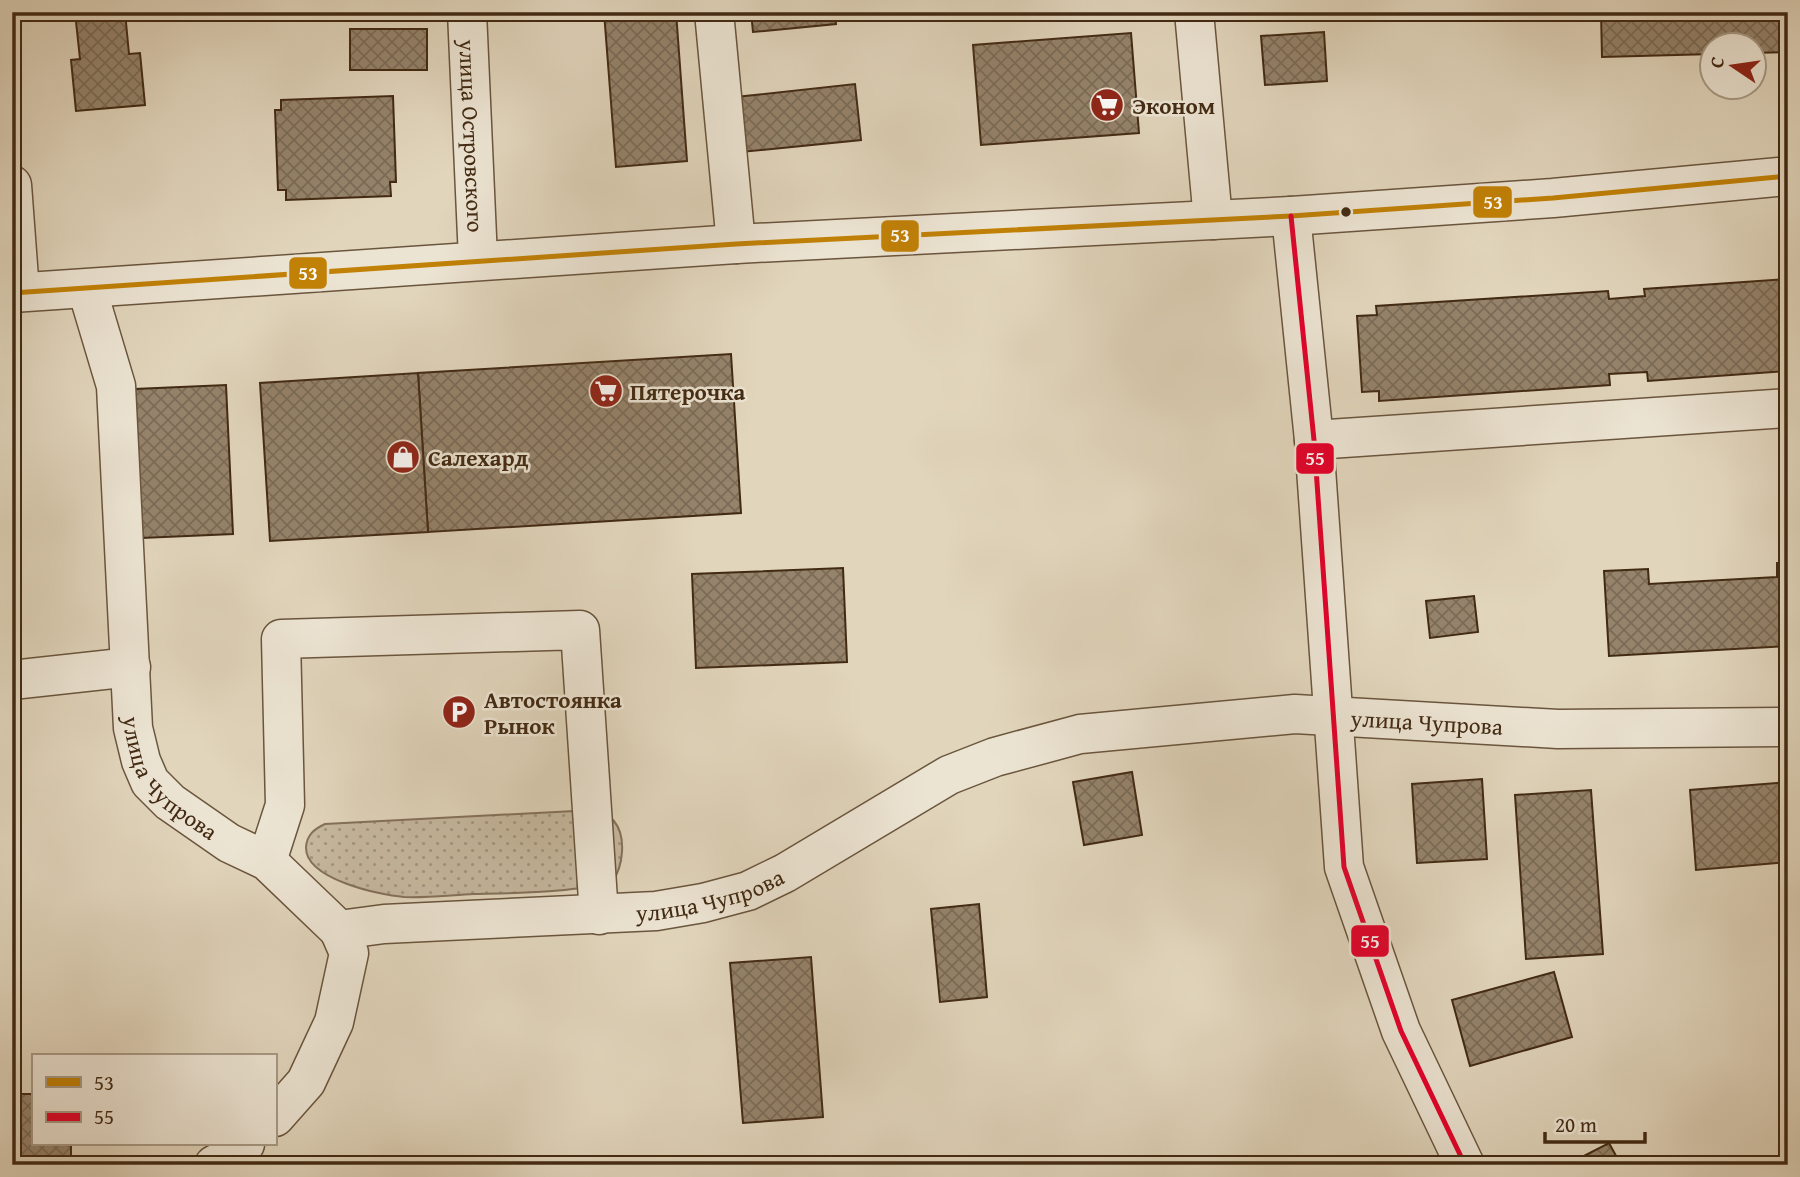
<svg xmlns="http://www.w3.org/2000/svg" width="1800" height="1177" viewBox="0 0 1800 1177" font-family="'Gentium Book Plus',serif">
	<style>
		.grass { fill: url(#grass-dots); stroke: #847159; stroke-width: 2 }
		.building { fill: url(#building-cross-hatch); stroke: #422a13; stroke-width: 2 }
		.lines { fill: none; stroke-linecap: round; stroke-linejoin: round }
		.minor-casing { stroke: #6a553d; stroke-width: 41 }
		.minor { stroke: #ece4d3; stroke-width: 38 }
		.bus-1-casing { stroke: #ece4d3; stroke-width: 10 }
		.bus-2-casing { stroke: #ece4d3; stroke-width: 10 }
		.bus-1 { stroke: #c18106; stroke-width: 5 }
		.bus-2 { stroke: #e4002b; stroke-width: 5 }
		.bus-dot { fill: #422a13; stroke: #ece4d3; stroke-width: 2.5 }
		.labels { text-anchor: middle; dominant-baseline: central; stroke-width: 5; stroke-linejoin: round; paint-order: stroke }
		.poi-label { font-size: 23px; font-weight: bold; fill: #422a13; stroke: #ece4d3; text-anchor: start }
		.street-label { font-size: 23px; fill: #422a13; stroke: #ece4d3 }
		.line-badge { stroke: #ece4d3; stroke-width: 2.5 }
		.badge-label { font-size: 19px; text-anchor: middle; font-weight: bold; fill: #fff }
	</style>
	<defs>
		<pattern id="grass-dots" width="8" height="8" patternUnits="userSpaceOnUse" patternTransform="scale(1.75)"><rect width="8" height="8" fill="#c6b89f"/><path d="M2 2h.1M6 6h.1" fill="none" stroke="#a29680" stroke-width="1.8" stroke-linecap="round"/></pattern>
		<pattern id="building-cross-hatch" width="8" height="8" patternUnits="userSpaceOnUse" patternTransform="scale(1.75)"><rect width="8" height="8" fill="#95836b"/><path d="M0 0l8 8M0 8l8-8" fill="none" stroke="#7b6b57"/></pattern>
	</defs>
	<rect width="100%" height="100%" fill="#e1d5bc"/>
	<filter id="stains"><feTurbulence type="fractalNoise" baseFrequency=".00286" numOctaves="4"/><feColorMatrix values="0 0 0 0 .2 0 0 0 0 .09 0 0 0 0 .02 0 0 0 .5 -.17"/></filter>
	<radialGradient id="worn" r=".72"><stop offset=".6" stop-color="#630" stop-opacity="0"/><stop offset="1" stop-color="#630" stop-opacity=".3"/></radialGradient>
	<!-- grass -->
	<path class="grass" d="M594,810C600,813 609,815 614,821C627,837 623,867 612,882C567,893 520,893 474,894C451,895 427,898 404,897C379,895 305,879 306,847C307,835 314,829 325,824Z"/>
	<!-- building -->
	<g class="building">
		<polygon points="75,12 125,12 129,54 140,53 145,105 76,111 71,60 80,59"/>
		<polygon points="604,12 676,12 687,161 616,167"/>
		<polygon points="751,12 835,12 836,24 753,32"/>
		<polygon points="1601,12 1788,12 1788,52 1755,53 1755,46 1713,46 1713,54 1602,57"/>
		<rect x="350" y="29" width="77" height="41"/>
		<polygon points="1324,32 1327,81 1265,85 1261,36"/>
		<polygon points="1131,33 1139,133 981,145 973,45"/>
		<polygon points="855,84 861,140 741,152 736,97"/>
		<polygon points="393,96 396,182 390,182 391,196 286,200 286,190 278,190 275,110 281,110 281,100"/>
		<polygon points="1788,279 1788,371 1648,381 1647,372 1609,374 1610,385 1379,401 1379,391 1362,392 1357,316 1377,315 1376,306 1608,291 1609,299 1645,296 1644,289"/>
		<polygon points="731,354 741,513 428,532 418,373"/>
		<polygon points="418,373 428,532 270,541 260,383"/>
		<polygon points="226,385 233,534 142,538 135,389"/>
		<polygon points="1777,563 1788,563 1788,646 1609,656 1604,571 1648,569 1649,584 1777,577"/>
		<polygon points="843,568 847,662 696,668 692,574"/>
		<polygon points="1474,596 1478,632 1430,638 1426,601"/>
		<polygon points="1132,772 1142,835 1084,845 1073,782"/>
		<polygon points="1482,779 1487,859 1417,863 1412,784"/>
		<polygon points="1788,782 1788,862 1696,870 1690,790"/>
		<polygon points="1591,790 1603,954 1526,959 1515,795"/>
		<polygon points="979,904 987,997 940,1002 931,909"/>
		<polygon points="811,957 823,1117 743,1123 730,963"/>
		<polygon points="1554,972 1572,1037 1470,1066 1452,1000"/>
		<polygon points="12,1094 33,1094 33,1144 71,1144 71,1164 12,1165"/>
		<polygon points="1609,1143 1621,1165 1573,1165 1572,1162"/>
	</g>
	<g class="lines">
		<!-- minor casing -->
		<g class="minor-casing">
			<g id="minor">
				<path id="s1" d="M467,12L478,259"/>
				<polyline points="714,12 736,244"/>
				<polyline points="1194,12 1213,220"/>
				<polyline points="12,185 20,292"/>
				<polyline points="1291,216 1314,440 1344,867 1401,1031 1465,1165"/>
				<path id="s2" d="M87,289L116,386L133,728L141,761L150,782L170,802L229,843L267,861L339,930L384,924L656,911L703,903L748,891L785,873L949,775L995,757L1080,734L1295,714L1558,729L1788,727"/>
				<polyline points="12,293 736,244 1291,216 1553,198 1788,176"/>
				<polyline points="1314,440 1788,408"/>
				<polyline points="12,680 131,667"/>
				<polyline points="267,861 285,805 281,639 580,630 599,915"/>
				<polyline points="275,1117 306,1082 334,1022 349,953 339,930"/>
				<polyline points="214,1165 233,1155 245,1144"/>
			</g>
		</g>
		<!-- minor -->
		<use href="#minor" class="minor"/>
		<!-- bus-1 casing -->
		<g class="bus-1-casing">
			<polyline id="bus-1" points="12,293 736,244 1291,216 1553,198 1788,176"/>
		</g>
		<!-- bus-2 casing -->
		<g class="bus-2-casing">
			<polyline id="bus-2" points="1291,216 1314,440 1344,867 1401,1031 1465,1165"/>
		</g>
		<!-- bus-1 -->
		<use href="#bus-1" class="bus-1"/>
		<!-- bus-2 -->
		<use href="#bus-2" class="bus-2"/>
	</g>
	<!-- icons -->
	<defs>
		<g id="supermarket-disc" transform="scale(1.75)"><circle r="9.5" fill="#8f2418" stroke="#ece4d3"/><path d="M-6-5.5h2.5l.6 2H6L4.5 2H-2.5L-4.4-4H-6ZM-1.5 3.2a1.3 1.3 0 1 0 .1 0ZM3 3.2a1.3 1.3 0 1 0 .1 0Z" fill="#fff"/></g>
		<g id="shop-disc" transform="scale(1.75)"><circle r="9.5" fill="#8f2418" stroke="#ece4d3"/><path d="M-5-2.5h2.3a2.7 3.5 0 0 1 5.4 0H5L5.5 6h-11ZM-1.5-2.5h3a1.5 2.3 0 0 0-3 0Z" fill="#fff"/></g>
		<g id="parking-disc" transform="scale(1.75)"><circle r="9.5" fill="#8f2418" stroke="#ece4d3"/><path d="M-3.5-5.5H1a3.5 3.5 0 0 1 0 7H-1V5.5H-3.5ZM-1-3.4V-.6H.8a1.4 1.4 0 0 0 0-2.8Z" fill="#fff"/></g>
	</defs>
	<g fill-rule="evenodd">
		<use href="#supermarket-disc" x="1107" y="105"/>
		<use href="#supermarket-disc" x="606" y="391"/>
		<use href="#shop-disc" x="403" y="457"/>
		<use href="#parking-disc" x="459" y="712"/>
	</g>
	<!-- markers -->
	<circle class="bus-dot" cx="1346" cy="212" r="6"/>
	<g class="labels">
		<!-- poi labels -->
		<g class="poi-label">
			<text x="1132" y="105">Эконом</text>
			<text x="630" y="391">Пятерочка</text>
			<text x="428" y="457">Салехард</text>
			<text x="484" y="699">Автостоянка<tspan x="484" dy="26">Рынок</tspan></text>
		</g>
		<!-- street labels -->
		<g class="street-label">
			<text stroke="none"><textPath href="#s1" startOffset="124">улица Островского</textPath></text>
			<text stroke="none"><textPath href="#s2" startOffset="1872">улица Чупрова</textPath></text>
			<text stroke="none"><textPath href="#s2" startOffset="508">улица Чупрова</textPath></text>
			<text stroke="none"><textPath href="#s2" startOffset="1116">улица Чупрова</textPath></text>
		</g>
	</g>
	<g class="line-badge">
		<rect x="1472" y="185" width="41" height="34" rx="7" fill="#c18106"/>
		<rect x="880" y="219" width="40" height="34" rx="7" fill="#c18106"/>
		<rect x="288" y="256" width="40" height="34" rx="7" fill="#c18106"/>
		<rect x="1295" y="442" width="40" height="33" rx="7" fill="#e4002b"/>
		<rect x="1350" y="924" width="40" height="34" rx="7" fill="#e4002b"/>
	</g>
	<g class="badge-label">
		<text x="1493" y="209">53</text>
		<text x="900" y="242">53</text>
		<text x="308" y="280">53</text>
		<text x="1315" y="465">55</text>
		<text x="1370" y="948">55</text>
	</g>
	<!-- margin -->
	<rect width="1800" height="1177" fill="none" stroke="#e1d5bc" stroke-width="42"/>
	<rect x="14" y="14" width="1772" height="1149" fill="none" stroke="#422a13" stroke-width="3.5"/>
	<rect x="21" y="21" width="1758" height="1135" fill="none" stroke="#422a13" stroke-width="2"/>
	<!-- legend -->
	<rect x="32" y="1054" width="245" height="91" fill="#ece4d3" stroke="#a89a86" stroke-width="2"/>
	<rect x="46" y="1077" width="35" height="10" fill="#c18106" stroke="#a89a86" stroke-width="2"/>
	<text x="94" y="1090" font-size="21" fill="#422a13">53</text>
	<rect x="46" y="1112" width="35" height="10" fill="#e4002b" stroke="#a89a86" stroke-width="2"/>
	<text x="94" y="1124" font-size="21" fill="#422a13">55</text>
	<!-- north arrow -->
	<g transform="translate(1733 66) rotate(283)"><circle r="33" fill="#ece4d3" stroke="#a89a86" stroke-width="2"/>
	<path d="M0-5L12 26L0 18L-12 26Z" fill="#8f2418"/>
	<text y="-10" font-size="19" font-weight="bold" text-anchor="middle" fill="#422a13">С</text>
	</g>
	<!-- scale -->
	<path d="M1545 1132v10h100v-10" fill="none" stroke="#422a13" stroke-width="3.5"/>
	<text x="1555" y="1132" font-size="21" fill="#422a13" stroke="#ece4d3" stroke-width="5" paint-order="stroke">20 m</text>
	<rect width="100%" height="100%" filter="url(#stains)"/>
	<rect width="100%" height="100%" fill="url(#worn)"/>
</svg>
